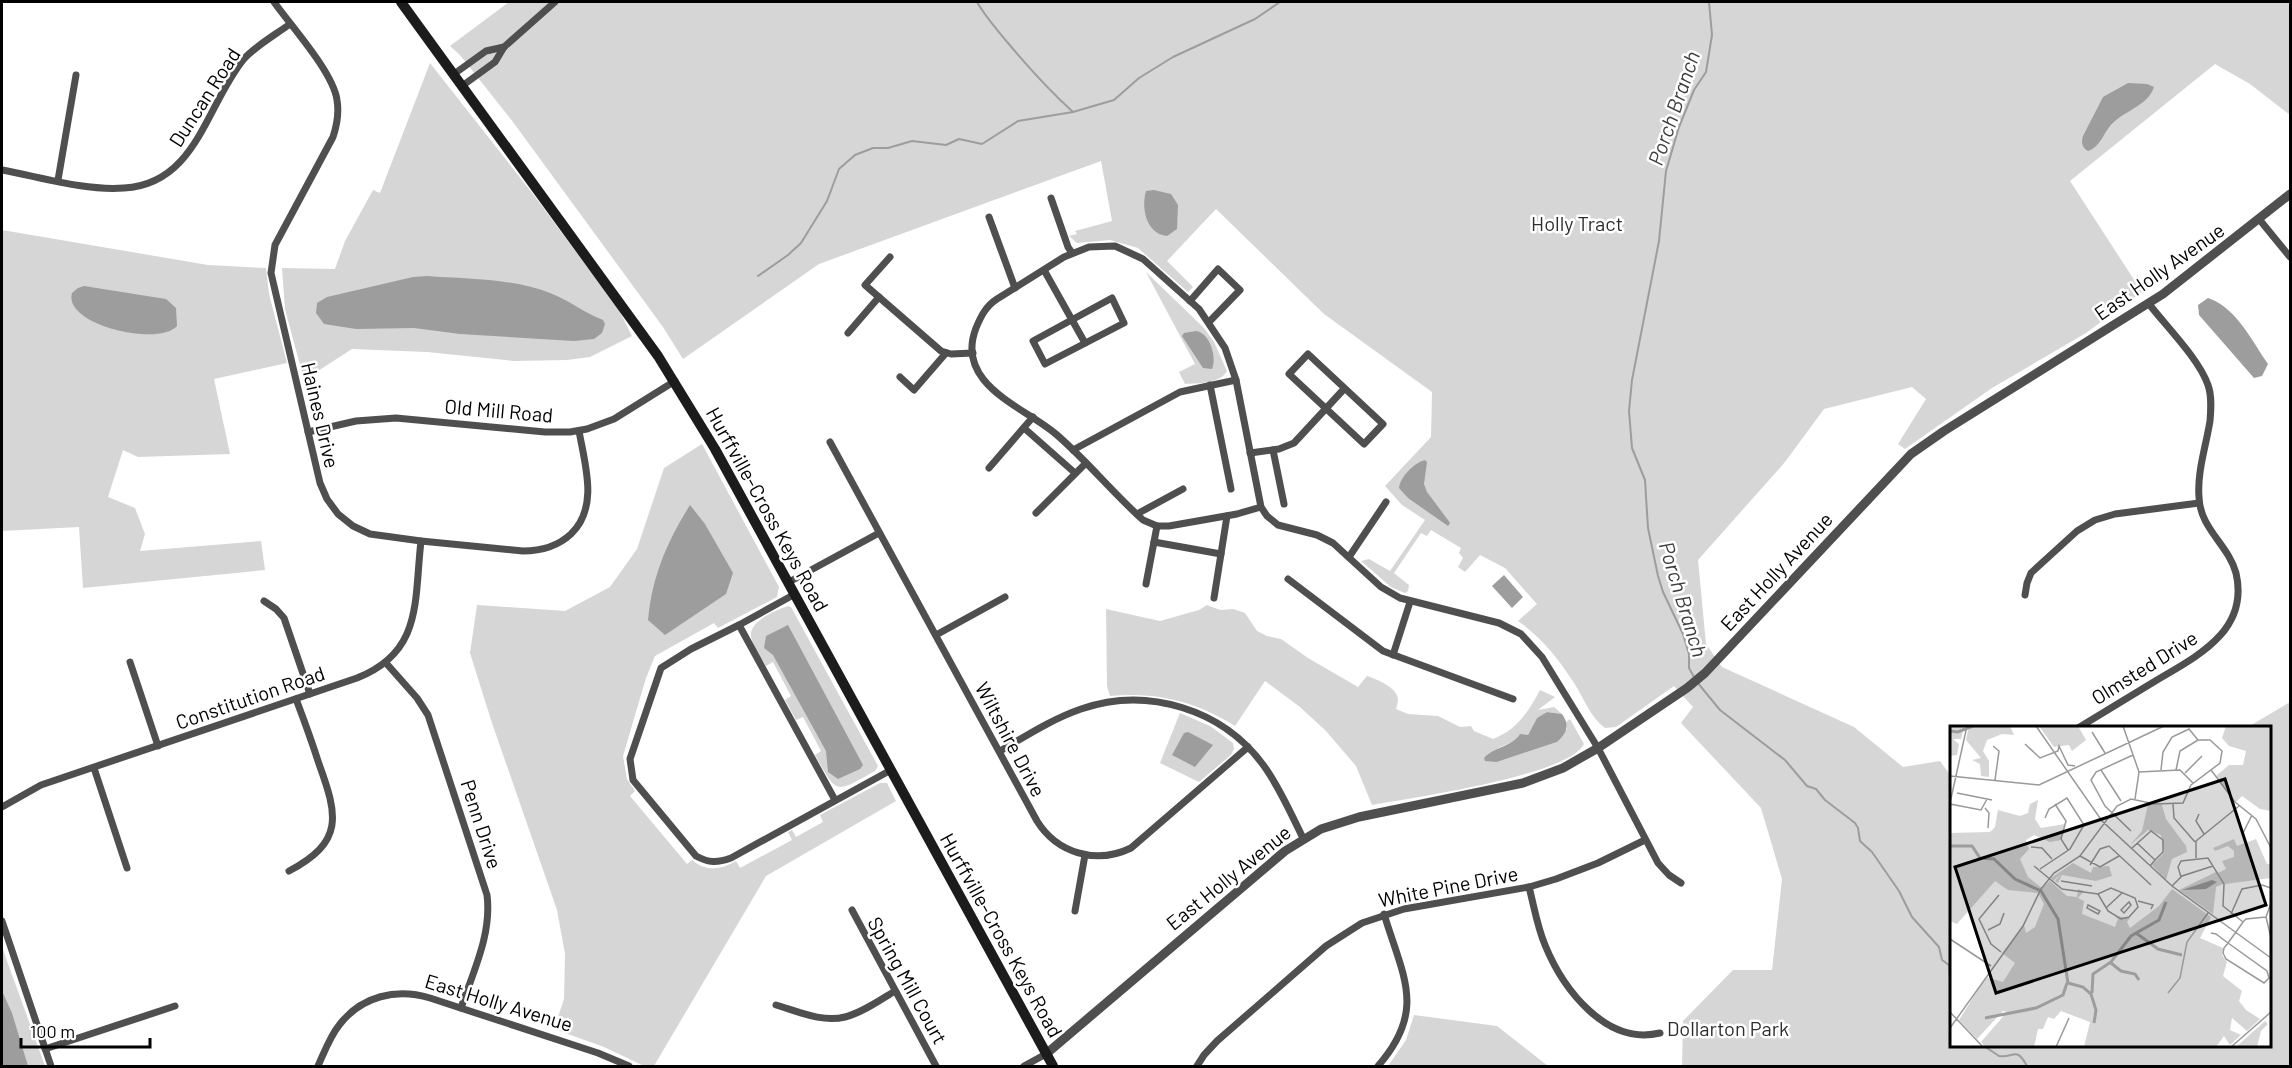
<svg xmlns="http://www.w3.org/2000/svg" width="2292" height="1068" viewBox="0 0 2292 1068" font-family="Barlow,sans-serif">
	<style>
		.green { fill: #d6d6d6 }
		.water { fill: #9d9d9d }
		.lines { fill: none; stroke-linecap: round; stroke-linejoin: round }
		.stream { stroke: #9d9d9d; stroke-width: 2 }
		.minor { stroke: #4f4f4f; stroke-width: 7 }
		.tertiary { stroke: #4f4f4f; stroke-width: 9 }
		.secondary { stroke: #1c1c1c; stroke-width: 10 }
		.labels { text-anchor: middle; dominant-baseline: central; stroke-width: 5; stroke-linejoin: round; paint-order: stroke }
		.street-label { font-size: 20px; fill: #000; stroke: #fff }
		.park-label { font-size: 20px; fill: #2d2d2d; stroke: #fff }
		.water-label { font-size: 21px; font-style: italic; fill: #3e3e3e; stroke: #fff }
		.inset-river { fill: none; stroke: #9d9d9d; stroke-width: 3 }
		.inset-road { fill: none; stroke: #999; stroke-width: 1.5 }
		.view { fill: #000; fill-opacity: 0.15; stroke: #000; stroke-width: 3 }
		.inset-edge { fill: none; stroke: #000; stroke-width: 3 }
	</style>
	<rect width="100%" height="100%" fill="#fff"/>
	<!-- green -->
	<g class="green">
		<path d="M509,2H2290V115L2250,84L2215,64L2070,181L2142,292L2086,333L1992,388L1905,449L1898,444L1926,399L1912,387L1824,409L1785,462L1698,560L1706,644L1722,667L1854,727L1903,767L1940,761L1951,776L1952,1046H2270V728L2248,727L2290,702V1066H1682L1683,1021L1733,970H1772L1782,879L1761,808L1681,723L1693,707L1674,686L1616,727L1605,728C1590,717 1584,698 1574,683C1558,658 1542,638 1518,621L1537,604L1505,568L1480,555L1465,572L1458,567L1463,558L1459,553L1461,548L1431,530L1427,536L1421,533L1394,573L1409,585L1408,591L1405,593L1391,587L1361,561L1369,559L1390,571L1425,520L1402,505L1385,486L1431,437L1432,392L1324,314L1216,209L1167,261L1193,287L1188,292L1138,248L1110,240L1077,243L1069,236L1077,234L1075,231L1112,221L1101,161L819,264L683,359L663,327L513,122L460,55L450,46Z"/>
		<polygon points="430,63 533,194 619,310 632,336 590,357 567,360 514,361 427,352 352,349 304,380 285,309 282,268 335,269 345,241 373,190 380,193"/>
		<polygon points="2,230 208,265 266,268 269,294 287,363 214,379 230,454 138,457 123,450 108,497 135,508 145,534 140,551 261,541 265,570 83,588 79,527 2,531"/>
		<path d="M1146,272L1204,328L1214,342L1227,371C1220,384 1198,383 1185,384L1179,372L1195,364Z"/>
		<path d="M702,444L779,587L777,597L718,628L714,623L655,656L646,678L623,756L627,779L635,791L630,796L687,864L692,860C706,872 721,870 736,861L740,868L792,840L788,832L792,830L796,837L823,822L820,815L880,783H887L896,801L766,876L654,1066H644L604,1047L554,1029L564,999L565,954L557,910L492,723L470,653L477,605L565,611L610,587L637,549L664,468Z"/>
		<path d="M1207,605L1220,610L1233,609L1245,613L1257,631L1267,636L1281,639L1308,658L1358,687L1367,676C1376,679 1397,687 1398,699C1398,702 1397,705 1396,709L1408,714L1438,716L1460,727L1471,726L1474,731L1493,739C1516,731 1529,711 1540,690L1555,697L1538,710L1554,707L1562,714L1547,712L1537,718L1528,735L1498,748L1497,762L1557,742L1567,729L1566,722L1570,719L1584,744C1568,776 1410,798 1372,805L1356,766L1326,731L1300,707L1265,681L1235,726C1195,701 1156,692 1110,696L1107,686L1106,609L1160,621L1199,610Z"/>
		<path d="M788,606L791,607L878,766L875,771C835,793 838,796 815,755L821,751L803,717L796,720L785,700L791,696L773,662L766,666C761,657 751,645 751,635C750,621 776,610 788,606Z"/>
		<polygon points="1180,713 1210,726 1233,743 1234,749 1231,755 1199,782 1160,763"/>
		<polygon points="2,947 45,1066 2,1066"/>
		<polygon points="1414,1015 1497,1026 1548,1066 1388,1066 1406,1040"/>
	</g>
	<!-- water -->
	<g class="water">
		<path d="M2128,83L2147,84L2154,87C2148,105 2127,110 2114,122C2104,130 2102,146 2088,151C2082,148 2081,142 2083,136L2103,97Z"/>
		<path d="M1154,190L1171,194L1178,205L1177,229L1167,236C1146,234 1141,208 1146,191Z"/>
		<path d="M427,276C467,279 511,278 550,293C569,300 584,313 603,320L605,324L602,333L594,339L574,341L460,334L414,328L356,329L324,324L316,313L317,303L327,297L413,277Z"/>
		<path d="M84,286L166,299L176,308L177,326C158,347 63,325 72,293L78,288Z"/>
		<path d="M2208,298C2236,307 2252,341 2268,364L2262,376L2254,378L2199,315L2198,305Z"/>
		<path d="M1196,331C1210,333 1217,357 1212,369L1203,368L1182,336L1184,333Z"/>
		<path d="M1425,460L1427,462L1424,484L1427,492L1448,520L1450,523L1448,526L1408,498L1399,488C1400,477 1414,463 1425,460Z"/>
		<path d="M690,505L705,524L733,573L726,594L665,635L648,620C652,576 667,542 690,505Z"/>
		<polygon points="1504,575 1523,597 1512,608 1492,586"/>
		<polygon points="788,625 863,765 860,769 838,779 828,772 826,751 773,655 764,648 766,636"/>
		<path d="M1547,712L1562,714C1570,725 1567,733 1557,742L1497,762L1485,761L1484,758C1494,747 1513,746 1520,734L1528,735L1537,718Z"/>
		<polygon points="1188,732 1213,745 1195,767 1172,755 1184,733"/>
		<polygon points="2,991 12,1013 28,1066 2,1066"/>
	</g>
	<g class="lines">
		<!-- stream -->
		<g class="stream">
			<path d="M977,2C985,16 997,30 1008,43C1029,68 1050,91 1073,112"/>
			<polyline points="758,276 788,255 801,243 827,201 839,169 855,155 873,148 888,148 912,141 946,145 959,139 982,144 1018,121 1073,112 1114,100 1139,78 1173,57 1255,19 1280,2"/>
			<polyline points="1694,677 1689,668 1689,654 1683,634 1663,592 1658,576 1648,528 1645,480 1632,448 1629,411 1632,380 1659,241 1666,171 1679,127 1694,90 1706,72 1712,35 1709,2"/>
			<polyline points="1697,682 1720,710 1785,760 1807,786 1816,789 1825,800 1855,823 1858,828 1860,841 1872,852 1899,891 1912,917 1939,947 1942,960 1949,965 1952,1006"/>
			<path d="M1984,1046L1999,1056C2015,1058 2016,1046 2027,1066"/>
		</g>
		<!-- minor -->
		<g class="minor">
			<path d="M274,2C291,26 333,72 337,100C339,112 337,125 333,137L275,245L271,273L320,483L327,499L338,514L353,526L370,534L421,541L523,551C541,551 557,547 571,534C599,507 585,465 579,431"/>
			<polyline points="454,74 486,51 504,47"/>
			<polyline points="462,86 495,62 504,47 555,2"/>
			<path d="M2,170C40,177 85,191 124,188C196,184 206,106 243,60C255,46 275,35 290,24"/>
			<polyline points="58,180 76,75"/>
			<polyline points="1051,198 1068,247 1072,253"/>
			<polyline points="989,217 1015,288"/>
			<polyline points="2259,219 2290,257"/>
			<polyline points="890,257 865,285 941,351 951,354 973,353"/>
			<polyline points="1044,270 1085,343"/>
			<polygon points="1112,298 1124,323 1045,364 1033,341"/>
			<polyline points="1190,301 1218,269 1240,290 1209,322"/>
			<polyline points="848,333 879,297"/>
			<polygon points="1308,354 1383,424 1364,444 1289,374"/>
			<polyline points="900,377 914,390 946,353"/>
			<polyline points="1210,385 1231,489"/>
			<polyline points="1024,428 1075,473"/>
			<polyline points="308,432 356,421 396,418 545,432 570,432 587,429 614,419 675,381"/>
			<path d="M830,442L1037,821C1057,853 1096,865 1131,848L1248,747"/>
			<polyline points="1073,450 1180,392 1236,380"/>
			<polyline points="1273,450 1284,504"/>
			<polyline points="1250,453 1279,449 1294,443 1344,389"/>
			<polyline points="989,468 1033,417"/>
			<path d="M1261,507L1236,380L1225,348L1199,309L1143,259L1115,246L1089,247L1064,257L997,299C986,306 981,316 976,328C954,385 1025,407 1057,435C1088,462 1113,493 1143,520L1157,526H1169L1237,514L1261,507L1267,516L1278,525L1317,535L1333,543L1381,587L1400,598L1499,623L1521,634L1542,657L1598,748L1658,863L1669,875L1681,883"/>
			<polyline points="1036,513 1086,463"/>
			<polyline points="1137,514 1183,489"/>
			<polyline points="1154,542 1221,554"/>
			<polyline points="1349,557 1386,502"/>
			<polyline points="1288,579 1383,651 1513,699"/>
			<polyline points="789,582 879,533"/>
			<polyline points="1146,584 1157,526"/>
			<polyline points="795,594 739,625 835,800"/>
			<polyline points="2025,595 2027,583 2031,573 2077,531 2095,520 2115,514 2199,503"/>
			<polyline points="1214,598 1227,516"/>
			<polyline points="264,601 276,609 284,618 310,694"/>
			<path d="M739,625L691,649L661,668L630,759L633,780L696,856C709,863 717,863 731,858L891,770"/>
			<polyline points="936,635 1005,597"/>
			<polyline points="1393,655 1410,602"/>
			<polyline points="130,662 158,746"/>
			<path d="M386,663L417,698L428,715L487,895C492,934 473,972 461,1008"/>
			<path d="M2078,728C2103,713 2127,698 2152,683C2193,658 2250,633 2236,573C2228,544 2200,529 2199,497C2197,472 2206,446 2210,421C2211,409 2212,396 2208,385C2199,359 2166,326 2149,304"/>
			<path d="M1000,751C1026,736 1052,719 1081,709C1147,686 1223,709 1264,766C1280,788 1291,814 1303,838"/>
			<polyline points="94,768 127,868"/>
			<path d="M2,807L41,785L357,678C423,652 414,601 421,541"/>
			<path d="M289,871C344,842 338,816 319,764C312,742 304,720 296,699"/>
			<path d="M1529,887C1534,906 1537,926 1545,945C1563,989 1606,1046 1660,1033"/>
			<polyline points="852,910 936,1066"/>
			<polyline points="1075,911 1085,855"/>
			<polyline points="2,921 51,1066"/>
			<path d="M776,1005C797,1011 822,1023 845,1017C862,1013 880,1000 895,991"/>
			<polyline points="45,1049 175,1006"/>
			<path d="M318,1066C324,1053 330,1036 340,1024C362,996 396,988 430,998L598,1053L629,1066"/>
			<polyline points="1024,1066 1046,1054"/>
			<polyline points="1197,1066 1204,1055 1217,1041 1326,946 1362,923 1404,909 1529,887 1556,879 1598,863 1645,840"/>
			<path d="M1378,1066C1427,1010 1403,977 1384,914"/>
		</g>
		<!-- tertiary -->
		<polyline class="tertiary" points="1046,1054 1285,851 1321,829 1359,817 1523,783 1563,768 1598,748 1687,688 1705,673 1911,454 1944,431 2163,294 2290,194"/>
		<!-- secondary -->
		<polyline class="secondary" points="401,2 658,356 715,449 1053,1066"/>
	</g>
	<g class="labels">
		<!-- street labels -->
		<g class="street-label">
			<text transform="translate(204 97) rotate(-57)">Duncan Road</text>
			<text transform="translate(2159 271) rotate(-35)">East Holly Avenue</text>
			<text transform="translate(499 410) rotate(5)">Old Mill Road</text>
			<text transform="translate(321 415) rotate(77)">Haines Drive</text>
			<text transform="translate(768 509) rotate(61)">Hurffville-Cross Keys Road</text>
			<text transform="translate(1776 571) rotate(-47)">East Holly Avenue</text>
			<text transform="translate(2144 667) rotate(-32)">Olmsted Drive</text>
			<text transform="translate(250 697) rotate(-19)">Constitution Road</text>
			<text transform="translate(1011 739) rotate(62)">Wiltshire Drive</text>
			<text transform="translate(482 824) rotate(72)">Penn Drive</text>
			<text transform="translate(1228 877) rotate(-39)">East Holly Avenue</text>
			<text transform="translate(1448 886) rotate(-11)">White Pine Drive</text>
			<text transform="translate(1002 935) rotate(61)">Hurffville-Cross Keys Road</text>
			<text transform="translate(908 980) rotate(61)">Spring Mill Court</text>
			<text transform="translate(499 1002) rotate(17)">East Holly Avenue</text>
		</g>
		<!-- park labels -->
		<g class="park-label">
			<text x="1577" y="223">Holly Tract</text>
			<text x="1728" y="1028">Dollarton Park</text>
		</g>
		<!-- water labels -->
		<g class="water-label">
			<text transform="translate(1673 108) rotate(-71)">Porch Branch</text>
			<text transform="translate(1684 599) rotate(73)">Porch Branch</text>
		</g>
	</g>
	<!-- overview -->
	<g transform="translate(1950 726)">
		<rect width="321" height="321" fill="#fff"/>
		<path d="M0,0H14L11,13H3L9,18L7,29L0,30ZM19,0H60L64,9L52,8L37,14L33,25L39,35V51L31,50L30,38L22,34L31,32L16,14ZM89,0H128L136,14L122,25L119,19L104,21ZM276,0H321V85L310,83L292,70L286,76L266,50L279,39H293L296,25L279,20L272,12ZM88,74L85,93L91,102L115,98L111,114L100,116L84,109L76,114L79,123L70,133L78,151L92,162L100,155L117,170L127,171L128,163L134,165L128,172L134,175L132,188L165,201L168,193L165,190L180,192L177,196L180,202L209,180L222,163L261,191L250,212L273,222L272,229L277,236L273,250L292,265L289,275L296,284L310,293L297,305L282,292L280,304L291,309L280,319L274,310L266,321H134L140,296L111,285L104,293L98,291L93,303H88L84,321H35L31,316L57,286L53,285L27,313L9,294L36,251L53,256L65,237L52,227L74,199L76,207L85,201L94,178L88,167L58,164L45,155L7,198L0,195V107L40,106L45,101L48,84L70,90L78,87L80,78ZM198,78L212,79L216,93L236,120L237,126L222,133L216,154L202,139L214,127L211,109L198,104L180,119L192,105ZM284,113L287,120L306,113L317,138H321V152L275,158L268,147L276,143L272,135L284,131V125L278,120L265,125L263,122ZM123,137L141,147L143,141L159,140L162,150L146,155L112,149L108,157L105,155L112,147L103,155L101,152ZM266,146L273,158L266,161L263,188L229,164ZM315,295L318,298L311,305L307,321H286Z" fill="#d6d6d6"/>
		<path d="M262,154L267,156L256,163L232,164Z" fill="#9d9d9d"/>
		<path class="inset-river" d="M0,5L8,6L23,0M0,120H22L30,132L44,133L65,153L91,165L108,193L118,257L133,261L141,268L146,284L144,297M186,207L208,223L232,229M161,237L171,245L185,248L189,254M142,267L143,248L161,236L181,210L209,194L216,176M35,292L86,282L113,269L117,257"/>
		<path class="inset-road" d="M86,0L152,95L222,160L321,232M173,0L189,46L185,73M142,6L155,27M75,18L90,32L108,25L109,20L118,39L125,40M43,20L49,25L45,54M151,44L171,75M211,44L213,26L222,11L239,3L248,14M261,44L285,76L306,93L321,122M189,46L230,44L243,57M235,47L252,30M0,50L89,59L214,0M7,67L42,74M0,77L17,0M0,78L31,84L37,73M105,78L116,95L111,113L118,124M223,78L224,92L245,116M35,82L39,87L38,102M249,88L246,95L254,108M181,105L155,80L141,54L146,46L183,29M293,107L302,89M187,117L205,134L200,140M81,121L92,122L102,133M182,122L201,105L213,114V126L205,134M130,130L150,141L169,130M246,132V115L289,80M140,139L150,123L159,120L201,159M84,140L112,163L148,168L161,162L185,172L188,181L179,191L171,193L158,185L148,168M90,143L120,123L134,99L117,72L99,83L95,92M231,151L228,141L231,135L258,132L274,158L273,180L293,196M111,155L142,160M222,160L232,150L263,140M49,169L29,193L41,218L51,226M188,175L203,179L201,183M179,176L181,179L174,187L171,184ZM321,177L316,191L321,212M138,179L150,185L148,188L137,182ZM156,182L172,167M281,188L292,163L312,159L321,162M38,204L50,198L54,187M261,207L266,208L278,217L317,245L319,252L314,257L276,233L273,227L274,222L278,217L286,206L293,196L296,193L316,191M0,213L41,240M218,267L230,252L237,216L258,187M0,286L33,321M0,302L73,200L91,163L104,147L130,130L167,80L181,73L205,78L233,77L241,59L270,37L272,25L260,14H248L230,25L226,44M106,321L119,292M281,321L321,286"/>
		<path class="view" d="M275,53L316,179L46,267L5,141Z"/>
		<rect width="321" height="321" class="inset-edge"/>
	</g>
	<!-- border -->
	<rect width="2292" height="1068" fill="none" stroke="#000000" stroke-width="6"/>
	<!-- scale -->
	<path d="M21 1038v9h129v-9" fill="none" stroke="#000000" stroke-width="3"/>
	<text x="30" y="1038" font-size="18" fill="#000000" stroke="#ffffff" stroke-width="4.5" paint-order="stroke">100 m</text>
</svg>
